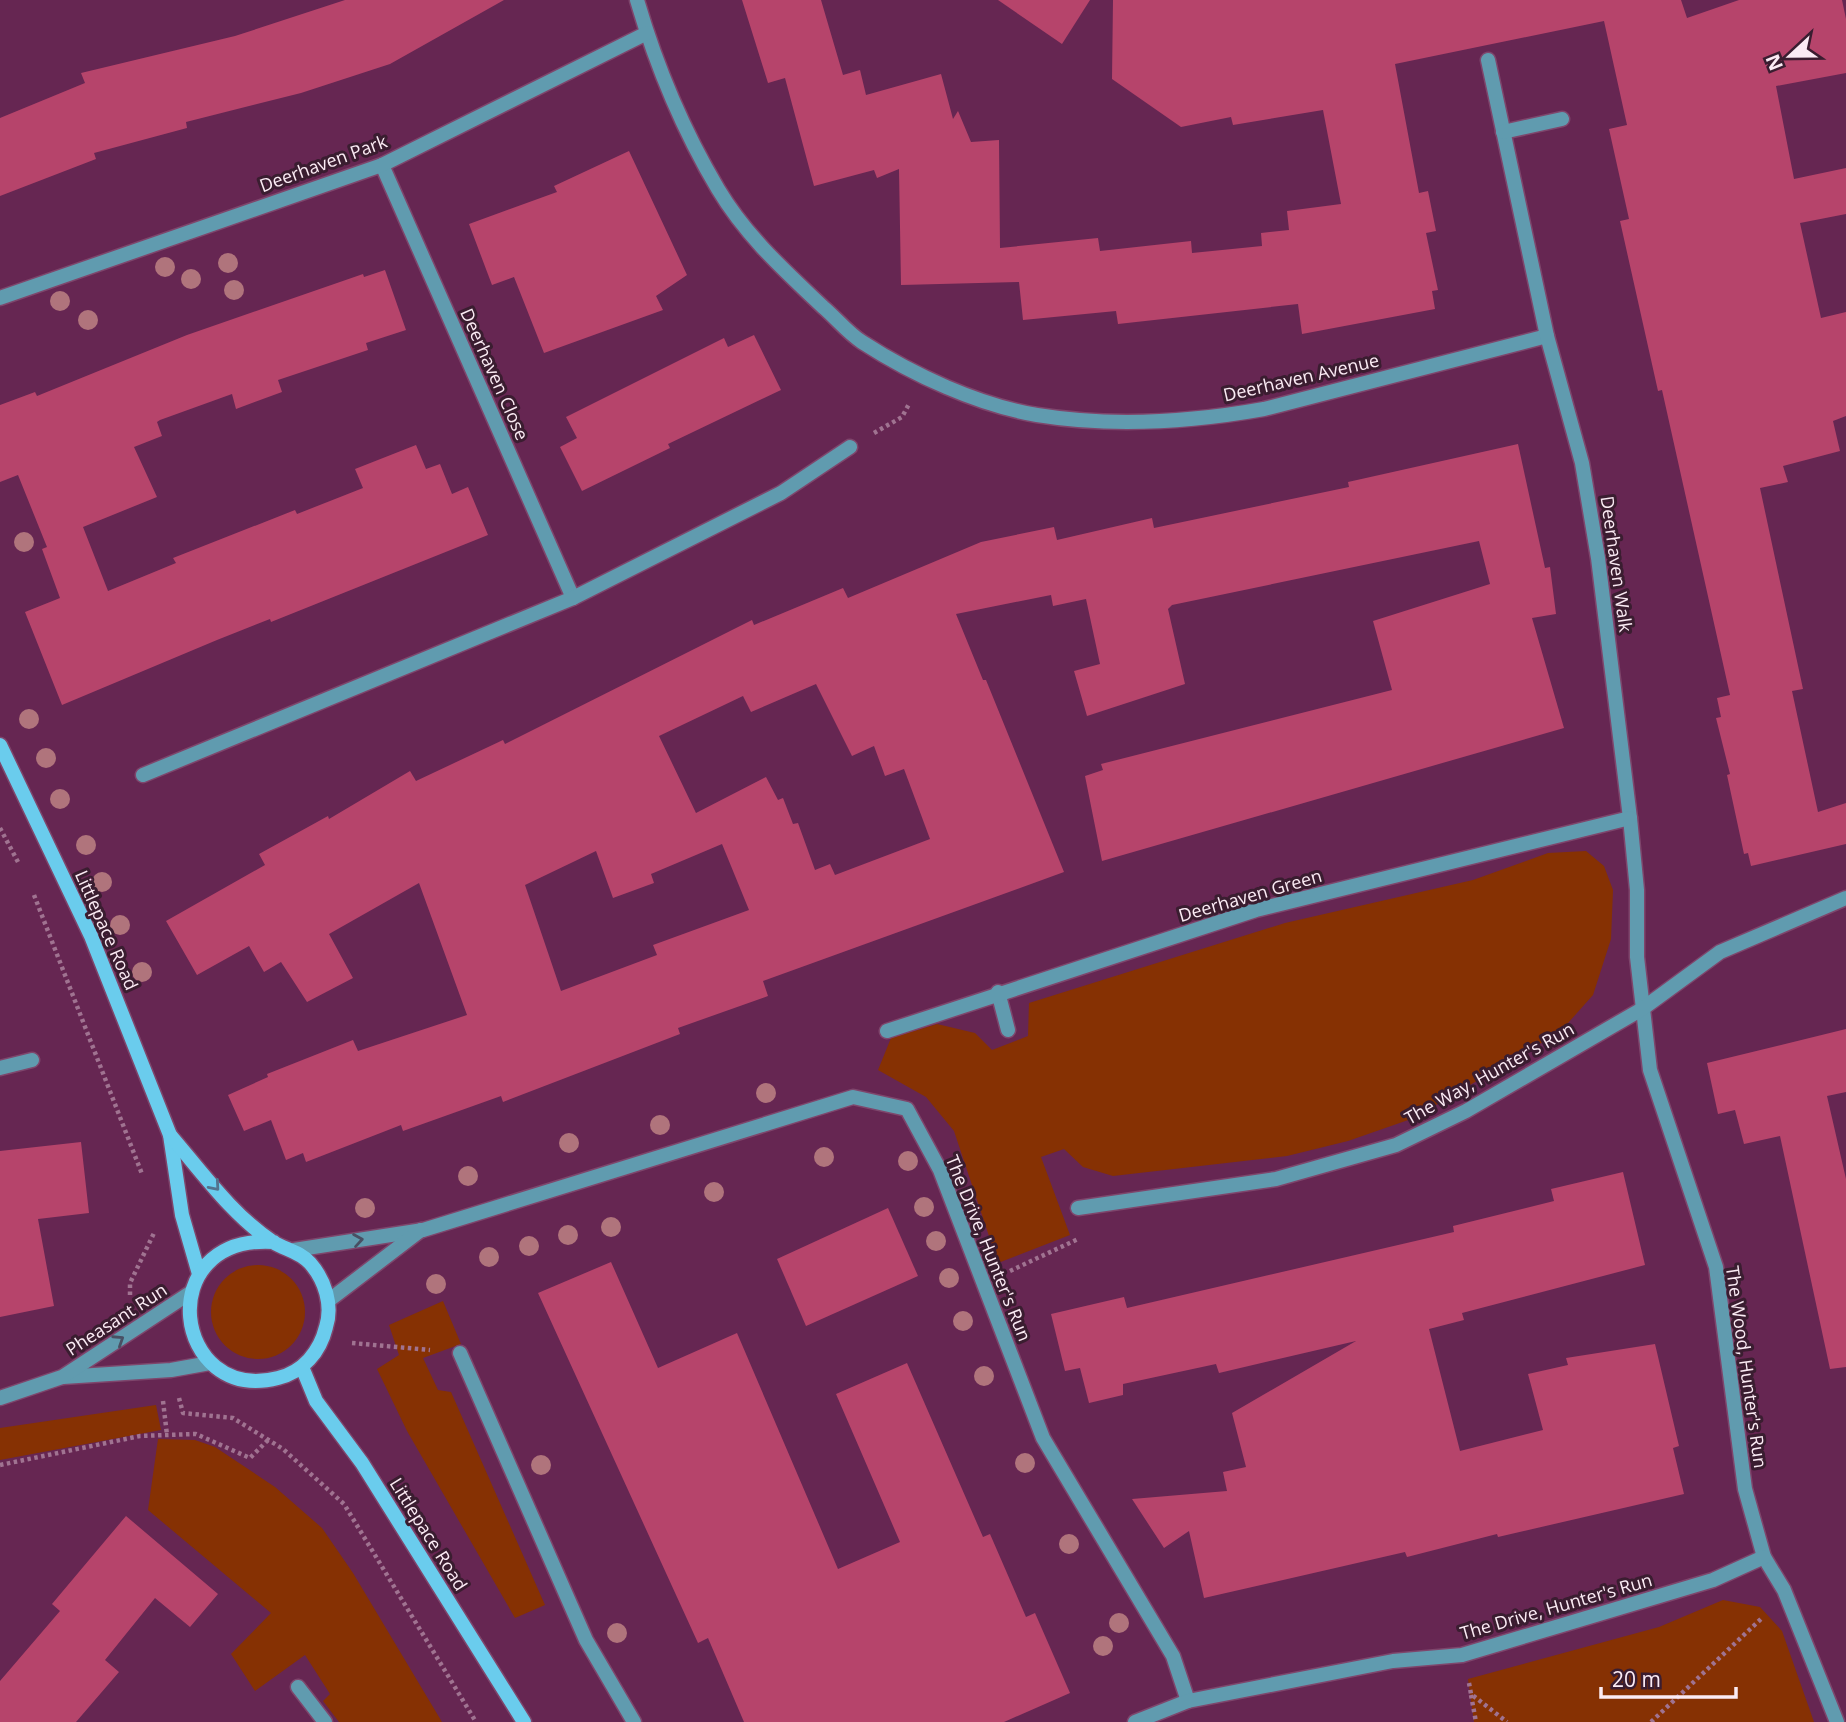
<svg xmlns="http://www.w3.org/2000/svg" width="1846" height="1722" viewBox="0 0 1846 1722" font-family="'Open Sans',sans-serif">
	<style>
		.green { fill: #863103 }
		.building { fill: #b6446b; fill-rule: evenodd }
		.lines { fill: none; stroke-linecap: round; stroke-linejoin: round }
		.lane-casing { stroke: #7e466c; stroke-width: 17 }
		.street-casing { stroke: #7e466c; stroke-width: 17 }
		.secondary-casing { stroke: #7e466c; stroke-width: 17 }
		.path { stroke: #a07391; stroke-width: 4.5; stroke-dasharray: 3.5 3.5; stroke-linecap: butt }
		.lane { stroke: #609baf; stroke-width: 14 }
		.street { stroke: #609baf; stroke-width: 14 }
		.secondary { stroke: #6acced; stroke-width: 14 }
		.tree { fill: #b0747c }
		.oneway { stroke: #52748e }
		.oneway2 { stroke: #494f63 }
		.labels { text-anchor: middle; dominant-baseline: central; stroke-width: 6; stroke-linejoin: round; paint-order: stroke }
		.street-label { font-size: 18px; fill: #fbebf4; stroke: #3a1d30 }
	</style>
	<rect width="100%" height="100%" fill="#662652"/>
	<!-- green -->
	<g class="green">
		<polygon points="1586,851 1604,866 1613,890 1611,939 1593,995 1560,1032 1414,1118 1348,1141 1287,1156 1113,1176 1083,1167 1064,1149 1041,1157 1070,1235 998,1263 954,1131 926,1097 878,1070 891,1038 937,1024 975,1033 992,1050 1028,1036 1029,1003 1285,923 1473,880 1548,853"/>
		<circle cx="258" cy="1312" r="47"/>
		<polygon points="443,1301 461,1344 423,1358 438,1390 451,1392 545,1605 515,1618 407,1431 377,1369 399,1355 389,1325"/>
		<polygon points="156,1405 161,1430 0,1460 0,1428"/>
		<polygon points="158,1439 195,1440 215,1447 275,1487 322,1528 353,1573 442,1722 339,1722 323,1701 330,1694 305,1655 255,1691 231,1654 271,1613 148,1510"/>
		<polygon points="1723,1600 1760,1607 1782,1631 1814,1722 1474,1722 1468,1679 1659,1627"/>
	</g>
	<!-- building -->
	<g class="building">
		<polygon points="345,0 504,0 390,64 301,93 186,122 187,128 94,153 96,159 0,196 0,118 85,83 81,73 235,36"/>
		<polygon points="742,0 821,0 843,75 860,70 866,95 941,74 953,119 958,111 971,142 999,140 1000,248 1098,238 1100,251 1191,241 1192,253 1262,246 1261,233 1289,230 1287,211 1341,204 1323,110 1233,125 1231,117 1181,127 1112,79 1113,0 1681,0 1687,18 1739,0 1842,0 1846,19 1846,73 1776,86 1794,179 1846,168 1846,214 1800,223 1821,318 1846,312 1846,416 1833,421 1840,451 1783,466 1788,482 1760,488 1803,689 1792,691 1818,812 1846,803 1846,844 1751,866 1748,853 1744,854 1727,775 1730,774 1716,718 1721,717 1717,698 1730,695 1662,390 1658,391 1620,221 1629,219 1609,129 1627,125 1604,21 1395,64 1419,193 1428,191 1436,231 1426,233 1438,290 1432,291 1435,309 1302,334 1298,304 1118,324 1116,311 1023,320 1019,282 901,285 899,169 877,178 874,170 814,186 785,78 768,83"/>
		<polygon points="998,0 1090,0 1062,44"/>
		<polygon points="629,151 687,275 656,296 663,310 544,353 514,277 492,285 469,224 557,192 554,186"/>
		<polygon points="385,270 406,330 366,343 368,350 278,380 282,392 236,409 232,394 160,420 157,422 162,436 134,447 157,497 83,527 108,591 176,563 173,558 295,510 297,514 363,488 355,469 416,445 426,469 440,464 452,494 468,487 488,535 271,622 270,619 217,640 62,705 25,612 60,598 42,549 47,547 18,475 0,482 0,405 35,392 37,396 187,335 363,274 364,277"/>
		<polygon points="754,335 781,390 668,444 670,448 582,491 560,447 577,438 566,417 724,338 728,347"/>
		<path d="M1518,444L1545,568L1550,567L1556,614L1532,618L1564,728L1102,861L1085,776L1103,770L1101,764L1392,690L1373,621L1490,584L1479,541L1172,605L1168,609L1185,684L1087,716L1074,671L1100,664L1086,599L1053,606L1051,595L956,614L983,680H986L1064,872L763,981L768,996L678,1028L680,1034L503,1102L501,1096L403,1131L401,1125L306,1162L303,1153L286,1160L271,1120L244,1131L228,1095L268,1077L267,1074L353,1040L358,1051L467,1015L419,883L329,934L353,978L307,1002L281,962L264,972L249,946L197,975L166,921L265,865L259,854L328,816L329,819L410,771L416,781L503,740L505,744L752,620L754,625L843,588L848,598L981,542L1054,527L1057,540L1152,518L1154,528L1349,487L1348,482ZM816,684L852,756L874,746L885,776L904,769L930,839L835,875L830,864L815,870L798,823L793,824L783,798L778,800L766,777L696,813L659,736L743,696L751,712ZM722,844L749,910L653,945L657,955L561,991L525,885L596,851L613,898L654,883L651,874Z"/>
		<polygon points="1846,1029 1846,1092 1827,1096 1846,1179 1846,1367 1830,1369 1780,1136 1744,1144 1735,1110 1718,1114 1707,1063"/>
		<polygon points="81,1142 89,1213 38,1219 54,1306 0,1317 0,1151"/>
		<polygon points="1623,1172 1645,1265 1462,1313 1464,1320 1429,1329 1460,1451 1543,1430 1528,1374 1568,1365 1566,1358 1655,1344 1679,1446 1673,1448 1684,1494 1498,1537 1497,1534 1407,1557 1405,1552 1204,1598 1189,1531 1164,1548 1132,1499 1227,1491 1223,1472 1246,1467 1232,1413 1356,1341 1219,1373 1216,1364 1123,1384 1123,1395 1089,1403 1080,1368 1065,1371 1051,1314 1124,1297 1127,1308 1454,1232 1453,1226 1554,1201 1551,1189"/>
		<polygon points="888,1208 918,1276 806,1326 777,1259"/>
		<polygon points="611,1262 658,1368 737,1333 838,1569 900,1542 836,1394 907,1363 983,1537 990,1534 1026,1617 1035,1613 1070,1693 1004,1722 744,1722 708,1638 698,1643 538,1293"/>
		<polygon points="126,1516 218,1594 190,1627 155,1598 105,1660 119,1672 76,1722 0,1722 0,1681 60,1611 52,1604"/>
	</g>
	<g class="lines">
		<!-- lane casing -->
		<g class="lane-casing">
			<polyline id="lane" points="998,992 1008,1030"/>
		</g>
		<!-- street casing -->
		<g class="street-casing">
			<g id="street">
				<path d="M637,0C656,65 683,130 718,189C746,236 784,270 823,307C836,318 848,333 862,342C913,375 978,405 1037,415C1111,427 1191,422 1264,409L1547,336"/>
				<polyline points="1488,60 1547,336 1582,463 1598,558 1630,818 1637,890 1637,957 1650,1070 1716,1267 1745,1489 1764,1557 1784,1590 1837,1722"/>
				<polyline points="1503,132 1562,119"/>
				<polyline points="382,165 573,598"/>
				<polyline points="0,298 382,165 647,33"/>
				<polyline points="143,775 573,598 781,493 850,447"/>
				<polyline points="887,1031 1256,910 1630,818"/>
				<polyline points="0,1068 32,1060"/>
				<polyline points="1078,1208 1276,1179 1396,1145 1466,1111 1642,1009 1720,952 1846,898"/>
				<polyline points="294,1250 423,1230 853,1097 907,1109 940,1170 1043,1438 1173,1656 1188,1701"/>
				<polyline points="328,1301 421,1230"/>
				<polyline points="460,1353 586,1640 634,1722"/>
				<polyline points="63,1377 171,1370 210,1363"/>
				<polyline points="0,1398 62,1377 190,1293"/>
				<polyline points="298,1687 325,1722"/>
				<polyline points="1135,1722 1188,1701 1393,1661 1462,1655 1713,1580 1764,1557"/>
			</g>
		</g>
		<!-- secondary casing -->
		<g class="secondary-casing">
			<g id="secondary">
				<polyline points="0,745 91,936 170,1135 182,1215 199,1274"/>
				<path d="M170,1135C201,1171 233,1216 273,1242C286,1250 299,1251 310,1263C325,1280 333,1305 326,1327C320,1352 303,1372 278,1378C173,1405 150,1234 274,1242"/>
				<polyline points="302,1367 316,1401 362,1463 524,1722"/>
			</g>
		</g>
		<!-- path -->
		<g class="path">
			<polyline points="874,433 902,417 909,404"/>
			<polyline points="0,828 18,862"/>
			<polyline points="34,895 142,1174"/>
			<polyline points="1010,1271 1078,1239"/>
			<polyline points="130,1295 130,1283 154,1233"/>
			<polyline points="352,1343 430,1350"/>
			<polyline points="179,1398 183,1413 233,1418 283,1449 344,1504 476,1722"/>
			<polyline points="163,1401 167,1435"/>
			<polyline points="0,1465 140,1436 196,1434 250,1458 268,1440"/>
			<polyline points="1469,1683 1471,1694 1507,1722"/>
			<polyline points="1471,1695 1476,1722"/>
			<polyline points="1651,1722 1762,1618"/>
		</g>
		<!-- lane -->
		<use href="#lane" class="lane"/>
		<!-- street -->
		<use href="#street" class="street"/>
		<!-- secondary -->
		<use href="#secondary" class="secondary"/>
	</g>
	<!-- trees -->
	<g class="tree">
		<circle cx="228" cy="263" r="10"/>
		<circle cx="165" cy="267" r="10"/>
		<circle cx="191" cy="279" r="10"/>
		<circle cx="234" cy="290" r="10"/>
		<circle cx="60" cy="301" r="10"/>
		<circle cx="88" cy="320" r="10"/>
		<circle cx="24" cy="542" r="10"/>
		<circle cx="29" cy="719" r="10"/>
		<circle cx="46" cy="758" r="10"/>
		<circle cx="60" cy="799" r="10"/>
		<circle cx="86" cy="845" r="10"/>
		<circle cx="102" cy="882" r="10"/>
		<circle cx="120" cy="925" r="10"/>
		<circle cx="142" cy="972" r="10"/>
		<circle cx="766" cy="1093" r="10"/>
		<circle cx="660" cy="1125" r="10"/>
		<circle cx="569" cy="1143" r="10"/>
		<circle cx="824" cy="1157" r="10"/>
		<circle cx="908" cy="1161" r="10"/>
		<circle cx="468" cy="1176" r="10"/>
		<circle cx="714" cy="1192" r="10"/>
		<circle cx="924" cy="1207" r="10"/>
		<circle cx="365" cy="1208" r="10"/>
		<circle cx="611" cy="1227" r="10"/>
		<circle cx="568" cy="1235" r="10"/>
		<circle cx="936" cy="1241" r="10"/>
		<circle cx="529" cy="1246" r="10"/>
		<circle cx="489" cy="1257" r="10"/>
		<circle cx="949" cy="1278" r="10"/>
		<circle cx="436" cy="1284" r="10"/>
		<circle cx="963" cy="1321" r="10"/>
		<circle cx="984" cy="1376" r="10"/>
		<circle cx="1025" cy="1463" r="10"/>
		<circle cx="541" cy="1465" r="10"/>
		<circle cx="1069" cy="1544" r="10"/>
		<circle cx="1119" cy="1623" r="10"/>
		<circle cx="617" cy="1633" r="10"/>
		<circle cx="1103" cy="1646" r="10"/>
	</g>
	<!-- one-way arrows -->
	<defs><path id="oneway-chevron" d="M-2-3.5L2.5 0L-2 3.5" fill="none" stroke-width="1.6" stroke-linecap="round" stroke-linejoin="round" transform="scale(1.75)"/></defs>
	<use class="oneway" href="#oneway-chevron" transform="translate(215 1186) rotate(49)"/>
	<g class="oneway2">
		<use href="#oneway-chevron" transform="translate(358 1240) rotate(-9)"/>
		<use href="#oneway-chevron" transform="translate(119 1340) rotate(-33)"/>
	</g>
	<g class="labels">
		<!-- street labels -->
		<g class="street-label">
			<text transform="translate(323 163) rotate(-20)">Deerhaven Park</text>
			<text transform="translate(495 374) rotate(66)">Deerhaven Close</text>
			<text transform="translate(1301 377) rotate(-13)">Deerhaven Avenue</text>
			<text transform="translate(1617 564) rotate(82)">Deerhaven Walk</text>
			<text transform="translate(1250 895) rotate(-16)">Deerhaven Green</text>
			<text transform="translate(107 930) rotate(66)">Littlepace Road</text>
			<text transform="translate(1489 1073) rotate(-29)">The Way, Hunter's Run</text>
			<text transform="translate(989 1248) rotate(68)">The Drive, Hunter's Run</text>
			<text transform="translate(116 1319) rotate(-33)">Pheasant Run</text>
			<text transform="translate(1747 1367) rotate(82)">The Wood, Hunter's Run</text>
			<text transform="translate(429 1534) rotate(58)">Littlepace Road</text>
			<text transform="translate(1556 1606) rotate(-16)">The Drive, Hunter's Run</text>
		</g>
	</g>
	<!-- north arrow -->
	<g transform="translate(1790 56) rotate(248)" stroke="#3a1d30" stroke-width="5" paint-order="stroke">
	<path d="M0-5L12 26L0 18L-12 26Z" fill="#fbebf4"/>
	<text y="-10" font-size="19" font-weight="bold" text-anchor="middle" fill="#fbebf4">N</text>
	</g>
	<!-- scale -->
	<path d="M1601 1687v10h135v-10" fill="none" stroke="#fbebf4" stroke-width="3.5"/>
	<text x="1612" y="1687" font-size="21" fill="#fbebf4" stroke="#3a1d30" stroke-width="5" paint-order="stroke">20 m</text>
</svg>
